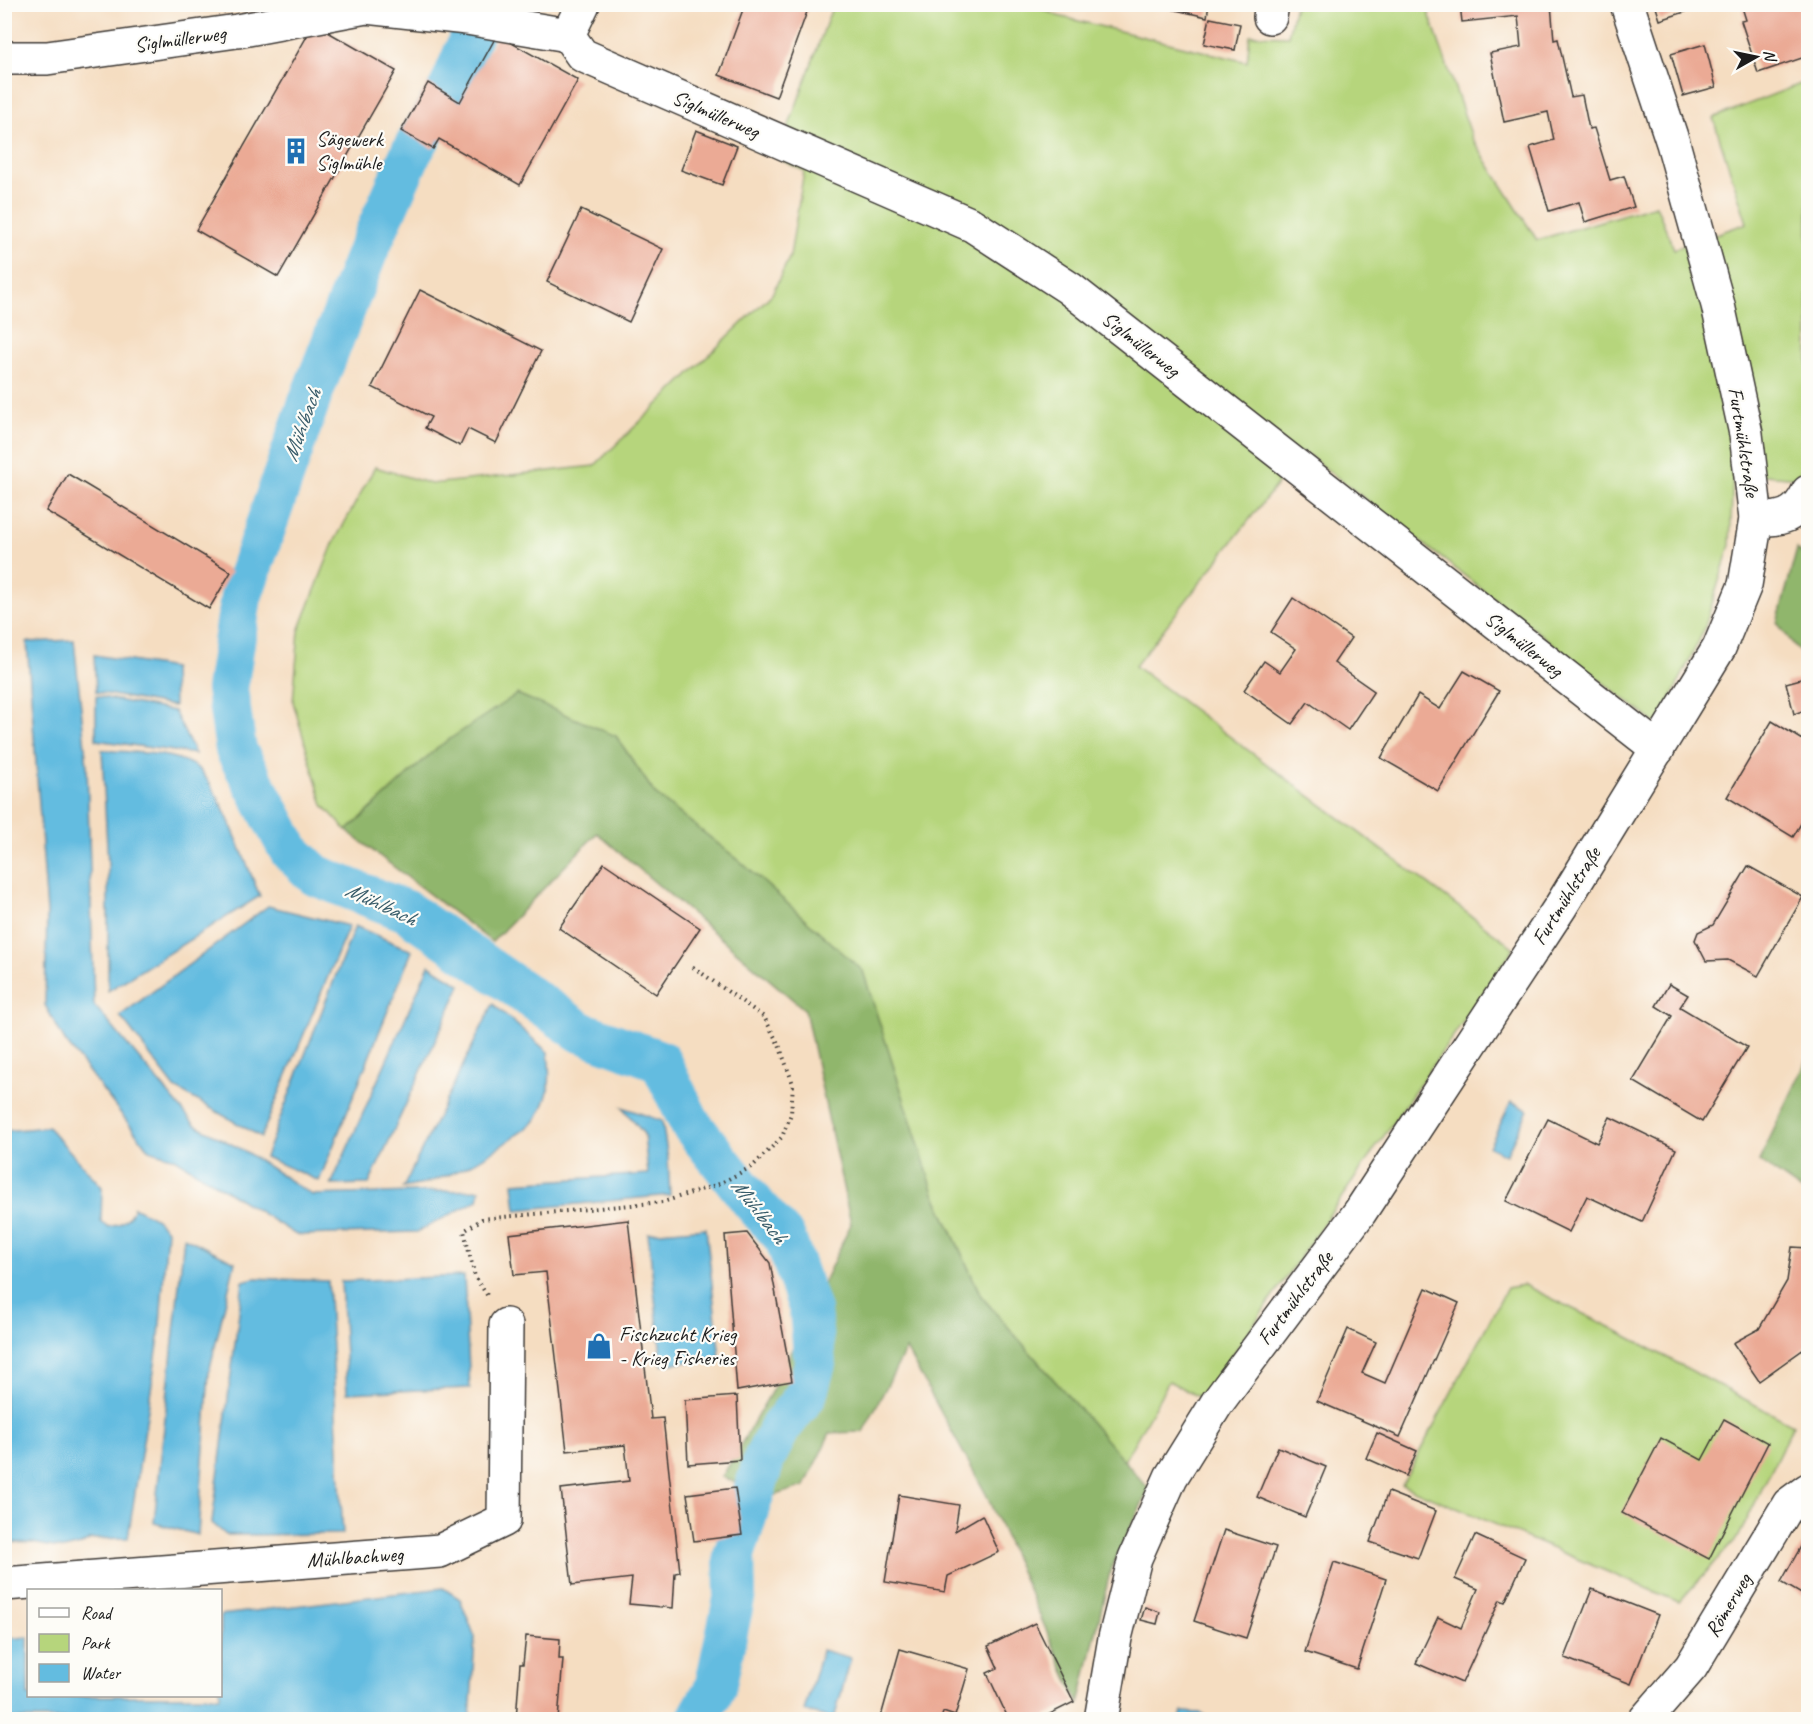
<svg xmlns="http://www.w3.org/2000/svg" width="1813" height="1724" viewBox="0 0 1813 1724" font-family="Caveat,sans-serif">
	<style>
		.green { fill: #b6d57c; stroke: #69784c; stroke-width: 1.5 }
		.forest { fill: #90b66c; stroke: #566944; stroke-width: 1.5 }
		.water { fill: #63bce0; stroke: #406c7e; stroke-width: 1.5 }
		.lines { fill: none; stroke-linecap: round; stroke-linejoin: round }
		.canal { stroke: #63bce0; stroke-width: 42 }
		.building { fill: #ebaa95 }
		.minor-casing { stroke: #3d3935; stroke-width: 36 }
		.path { stroke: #3d3935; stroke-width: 4; stroke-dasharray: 1.5 4.5; stroke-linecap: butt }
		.minor { stroke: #fff; stroke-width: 33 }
		.labels { text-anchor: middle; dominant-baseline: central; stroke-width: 4.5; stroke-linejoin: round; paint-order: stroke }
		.street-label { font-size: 21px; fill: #1c1c1c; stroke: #fdfcf7 }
		.poi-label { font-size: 21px; fill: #1c1c1c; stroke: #fdfcf7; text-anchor: start }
		.water-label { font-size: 22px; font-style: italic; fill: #385c6a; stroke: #fdfcf7 }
	</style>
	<rect width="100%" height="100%" fill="#fdfcf7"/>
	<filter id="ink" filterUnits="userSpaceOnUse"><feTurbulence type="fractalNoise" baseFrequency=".0167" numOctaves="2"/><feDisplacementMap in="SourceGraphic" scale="12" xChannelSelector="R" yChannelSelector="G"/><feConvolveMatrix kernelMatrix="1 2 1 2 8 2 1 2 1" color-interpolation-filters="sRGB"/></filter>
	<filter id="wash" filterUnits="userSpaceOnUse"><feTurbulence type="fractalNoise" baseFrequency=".008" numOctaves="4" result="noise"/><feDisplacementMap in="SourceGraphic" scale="24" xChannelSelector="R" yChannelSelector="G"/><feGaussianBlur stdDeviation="1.35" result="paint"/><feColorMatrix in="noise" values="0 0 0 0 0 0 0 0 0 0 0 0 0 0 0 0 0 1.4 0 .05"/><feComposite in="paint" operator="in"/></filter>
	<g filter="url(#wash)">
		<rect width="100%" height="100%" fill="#f5ddc1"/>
		<!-- green -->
		<g class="green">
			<polygon points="833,5 1034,5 1058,16 1247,62 1250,35 1288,36 1295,5 1426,5 1473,140 1537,240 1656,205 1674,249 1747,223 1713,118 1808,81 1808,454 1798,478 1733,472 1730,545 1704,630 1658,725 1303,451 1135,666 1514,948 1202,1399 1169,1381 1124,1461 981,1296 934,1193 741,862 655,794 616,736 438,747 347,831 323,805 293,702 299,631 333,544 375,467 431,484 594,466 772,294 790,256 804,171 777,158"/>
			<polygon points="1524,1285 1610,1327 1793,1425 1739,1536 1679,1602 1402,1485 1507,1288"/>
		</g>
		<!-- forest -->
		<g class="forest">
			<polygon points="1797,549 1808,560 1808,663 1777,623"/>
			<polygon points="517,694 616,736 655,794 741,862 863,971 934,1193 981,1296 1149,1489 1111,1568 1079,1704 986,1494 906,1349 863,1432 830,1433 805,1486 769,1497 722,1477 777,1382 851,1224 805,1010 597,833 492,942 347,831 438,747"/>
			<polygon points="1808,1058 1808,1195 1759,1161"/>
		</g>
		<!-- water -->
		<g class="water">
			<polygon points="74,640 87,766 94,1005 194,1124 246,1152 312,1195 480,1190 478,1200 417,1232 296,1235 175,1158 149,1150 65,1041 45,1005 47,912 27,642"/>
			<polygon points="94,655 173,668 174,706 96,692"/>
			<polygon points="96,696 174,711 195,754 96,740"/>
			<path d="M102,750C131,753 166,751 193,765C216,776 248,870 260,896L108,991V865Z"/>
			<polygon points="268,906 349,926 261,1137 175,1088 120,1016"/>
			<polygon points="355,926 412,951 319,1181 265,1157"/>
			<polygon points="429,965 461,985 369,1184 331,1185"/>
			<path d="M493,1004L548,1052C551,1079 551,1094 537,1118C533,1125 522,1131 515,1136C481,1161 446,1181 403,1188Z"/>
			<polygon points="1511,1102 1528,1110 1506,1155 1489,1147"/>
			<polygon points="622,1107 662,1121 668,1158 670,1195 516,1210 513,1183 648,1174 644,1134"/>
			<path d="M48,1127L102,1187L101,1222L109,1227C122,1224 129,1220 134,1207L155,1218L167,1230L159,1338L128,1538L91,1539L81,1545L64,1549L33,1543L4,1542L5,1131Z"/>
			<polygon points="706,1228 720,1358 662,1365 648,1233"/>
			<polygon points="184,1237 235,1262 209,1372 198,1535 154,1523"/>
			<polygon points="464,1276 470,1388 347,1393 341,1281"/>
			<polygon points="254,1278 328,1281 343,1534 226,1535 212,1523 243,1281"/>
			<polygon points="443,1588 460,1599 475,1637 470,1719 5,1719 5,1639 28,1637 28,1696 220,1696 221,1615"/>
			<polygon points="822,1650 851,1658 834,1719 804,1711"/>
			<polygon points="1182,1712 1200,1713 1211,1719 1180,1719"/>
		</g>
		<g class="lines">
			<!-- canal -->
			<polyline class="canal" points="484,4 450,87 411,153 368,250 312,394 241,597 227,689 236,750 290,851 315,875 406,911 581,1032 660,1061 690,1123 753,1203 785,1238 810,1310 815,1364 806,1395 780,1428 765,1457 734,1555 735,1594 715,1688 697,1720"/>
		</g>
		<g id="blocks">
			<!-- building -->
			<g class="building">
				<polygon points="745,4 796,4 808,9 776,97 719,75"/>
				<polygon points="1149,4 1209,4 1207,17"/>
				<polygon points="1460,4 1551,4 1554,40 1558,39 1571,97 1582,95 1589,129 1594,128 1610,180 1624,176 1634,207 1585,222 1579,202 1549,211 1530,147 1554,140 1548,112 1504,122 1490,53 1521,47 1518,16 1462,22"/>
				<polygon points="1655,4 1692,4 1694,9 1660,20"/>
				<polygon points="1741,4 1808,4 1808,9 1804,10 1808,25 1808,56 1758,73 1741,21 1746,20"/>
				<polygon points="1210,18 1240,24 1235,50 1204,44"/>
				<polygon points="314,24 396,71 278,277 196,230"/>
				<polygon points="497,35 578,80 520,185 439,139 433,149 401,131 428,83 460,102"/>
				<polygon points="1705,44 1716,87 1683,96 1671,54"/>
				<polygon points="696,130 737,146 722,185 681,170"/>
				<polygon points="581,210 663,249 629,322 547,282"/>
				<polygon points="420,290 541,351 496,443 468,429 460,446 425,428 431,417 372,387"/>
				<polygon points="68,474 231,572 209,609 46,511"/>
				<polygon points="1293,598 1351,638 1334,663 1374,691 1348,730 1308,702 1292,724 1244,690 1264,661 1280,672 1296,649 1271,632"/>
				<polygon points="1464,671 1499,691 1438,791 1381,758 1418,695 1440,709"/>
				<polygon points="1808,677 1808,722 1805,710 1794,714 1786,683"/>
				<polygon points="1772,721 1808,743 1808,812 1793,837 1727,797"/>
				<polygon points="604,863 700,928 656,994 559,928"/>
				<polygon points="1748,866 1803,897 1758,976 1728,960 1706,961 1695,940 1698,932 1713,925"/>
				<polygon points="1669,984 1688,995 1680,1007 1747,1047 1702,1122 1633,1081 1672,1016 1656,1006"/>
				<polygon points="1610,1117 1676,1149 1642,1222 1587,1196 1569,1232 1506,1201 1548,1119 1597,1143"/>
				<polygon points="628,1220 651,1419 663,1418 680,1572 675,1573 673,1608 629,1604 632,1578 572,1585 561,1489 629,1481 625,1445 567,1451 546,1272 514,1275 509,1234"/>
				<polygon points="747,1233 770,1263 792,1381 737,1391 725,1235"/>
				<polygon points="1792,1247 1808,1248 1808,1346 1759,1381 1733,1343 1759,1329 1787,1281"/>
				<polygon points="1426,1288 1459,1303 1400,1437 1317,1401 1348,1329 1376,1342 1362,1373 1385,1383"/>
				<polygon points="737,1396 740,1460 688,1464 685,1400"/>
				<polygon points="1724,1419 1768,1443 1709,1559 1622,1513 1661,1438 1702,1460"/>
				<polygon points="1377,1433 1417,1451 1406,1476 1366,1458"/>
				<polygon points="1278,1447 1326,1467 1305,1517 1257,1497"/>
				<polygon points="735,1488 742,1535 694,1541 687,1494"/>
				<polygon points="1388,1492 1436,1511 1418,1558 1370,1542"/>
				<polygon points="899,1495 959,1505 955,1531 982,1515 999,1552 948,1576 945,1592 885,1582"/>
				<polygon points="1224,1530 1276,1547 1246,1638 1194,1621"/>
				<polygon points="1808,1534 1808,1598 1781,1582"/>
				<polygon points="1475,1535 1525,1558 1505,1602 1500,1600 1462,1683 1416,1663 1438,1617 1461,1628 1478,1589 1455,1579"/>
				<polygon points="1334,1562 1386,1579 1357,1669 1305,1652"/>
				<polygon points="1592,1589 1658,1615 1631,1684 1565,1658"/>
				<polygon points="1145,1607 1160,1612 1157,1624 1141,1620"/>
				<polygon points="1035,1623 1074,1702 1038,1720 1009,1720 987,1673 998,1668 988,1646"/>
				<polygon points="526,1636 560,1639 559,1659 563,1659 558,1720 516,1720 520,1664 523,1664"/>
				<polygon points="900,1649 969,1669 955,1716 943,1712 941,1720 880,1720"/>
			</g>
		</g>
	</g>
	<g filter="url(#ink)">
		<use href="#blocks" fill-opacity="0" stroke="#3d3935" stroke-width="1.5"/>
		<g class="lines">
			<!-- minor casing -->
			<g class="minor-casing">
				<g id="minor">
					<polyline points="583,4 568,35 582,55 972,225 1069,288 1658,749"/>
					<polyline points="1270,17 1272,4"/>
					<polyline points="4,58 47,58 237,31 366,7 467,18 568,35"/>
					<path d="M1756,519C1780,520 1797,517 1808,492"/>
					<polyline points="4,1584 440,1551 504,1520 506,1325"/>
					<polyline points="1101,1720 1115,1638 1135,1558 1171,1477 1217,1403 1360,1212 1561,906 1719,648 1745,585 1756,519 1746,434 1718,305 1673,143 1627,4"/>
					<polyline points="1645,1720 1691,1667 1789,1504 1808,1490"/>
				</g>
			</g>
			<!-- path -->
			<polyline class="path" points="487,1295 475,1277 464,1231 482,1219 663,1202 719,1184 753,1166 782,1137 791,1114 793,1084 779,1045 764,1017 693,967"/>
			<!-- minor -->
			<use href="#minor" class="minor"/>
		</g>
	</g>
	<!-- icons -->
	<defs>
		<g id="building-bare" transform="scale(2.07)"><path d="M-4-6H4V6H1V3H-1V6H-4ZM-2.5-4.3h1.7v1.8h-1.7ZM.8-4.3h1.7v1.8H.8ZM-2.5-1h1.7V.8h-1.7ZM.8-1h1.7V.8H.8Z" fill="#1f6fb2" stroke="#fdfcf7" stroke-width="2.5" paint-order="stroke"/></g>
		<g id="shop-bare" transform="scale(2.07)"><path d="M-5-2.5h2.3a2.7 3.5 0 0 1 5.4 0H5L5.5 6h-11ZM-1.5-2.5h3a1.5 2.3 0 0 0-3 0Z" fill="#1f6fb2" stroke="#fdfcf7" stroke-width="2.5" paint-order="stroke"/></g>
	</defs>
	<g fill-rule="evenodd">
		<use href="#building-bare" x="296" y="151"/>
		<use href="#shop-bare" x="599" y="1346"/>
	</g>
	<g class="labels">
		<!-- street labels -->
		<g class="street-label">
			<text transform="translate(180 39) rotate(-8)">Siglmüllerweg</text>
			<text transform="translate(716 114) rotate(23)">Siglmüllerweg</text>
			<text transform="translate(1141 344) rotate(38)">Siglmüllerweg</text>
			<text transform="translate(1744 442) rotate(81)">Furtmühlstraße</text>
			<text transform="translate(1524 644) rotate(38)">Siglmüllerweg</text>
			<text transform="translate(1566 896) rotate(-58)">Furtmühlstraße</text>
			<text transform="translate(1295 1298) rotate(-53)">Furtmühlstraße</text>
			<text transform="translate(355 1557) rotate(-4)">Mühlbachweg</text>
			<text transform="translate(1728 1605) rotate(-59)">Römerweg</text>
		</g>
		<!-- poi labels -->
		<g class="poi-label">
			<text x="316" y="139">Sägewerk<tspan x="316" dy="24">Siglmühle</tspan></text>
			<text x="619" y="1334">Fischzucht Krieg<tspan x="619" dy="24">- Krieg Fisheries</tspan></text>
		</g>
		<!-- water labels -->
		<g class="water-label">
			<text transform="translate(302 425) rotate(-70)">Mühlbach</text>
			<text transform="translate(381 904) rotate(25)">Mühlbach</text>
			<text transform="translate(759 1211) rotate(52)">Mühlbach</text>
		</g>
	</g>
	<!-- margin -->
	<rect width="1813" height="1724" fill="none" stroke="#fdfcf7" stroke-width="24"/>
	<!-- legend -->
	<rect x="27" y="1589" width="195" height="108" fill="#fdfcf7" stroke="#a3a29f" stroke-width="1.5"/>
	<rect x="39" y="1608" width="30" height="9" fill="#ffffff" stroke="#a3a29f" stroke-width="1.5"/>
	<text x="81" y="1619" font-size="18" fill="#1c1c1c">Road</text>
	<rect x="39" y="1634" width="30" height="18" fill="#b6d57c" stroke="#a3a29f" stroke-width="1.5"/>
	<text x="81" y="1649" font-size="18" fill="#1c1c1c">Park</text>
	<rect x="39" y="1664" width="30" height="18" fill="#63bce0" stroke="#a3a29f" stroke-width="1.5"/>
	<text x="81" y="1679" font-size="18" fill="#1c1c1c">Water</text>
	<!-- north arrow -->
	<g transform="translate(1756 57) rotate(81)" stroke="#fdfcf7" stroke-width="4.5" paint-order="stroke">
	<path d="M0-4.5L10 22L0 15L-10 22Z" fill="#1c1c1c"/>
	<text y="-9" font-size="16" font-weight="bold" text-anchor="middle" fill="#1c1c1c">N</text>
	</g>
</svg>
